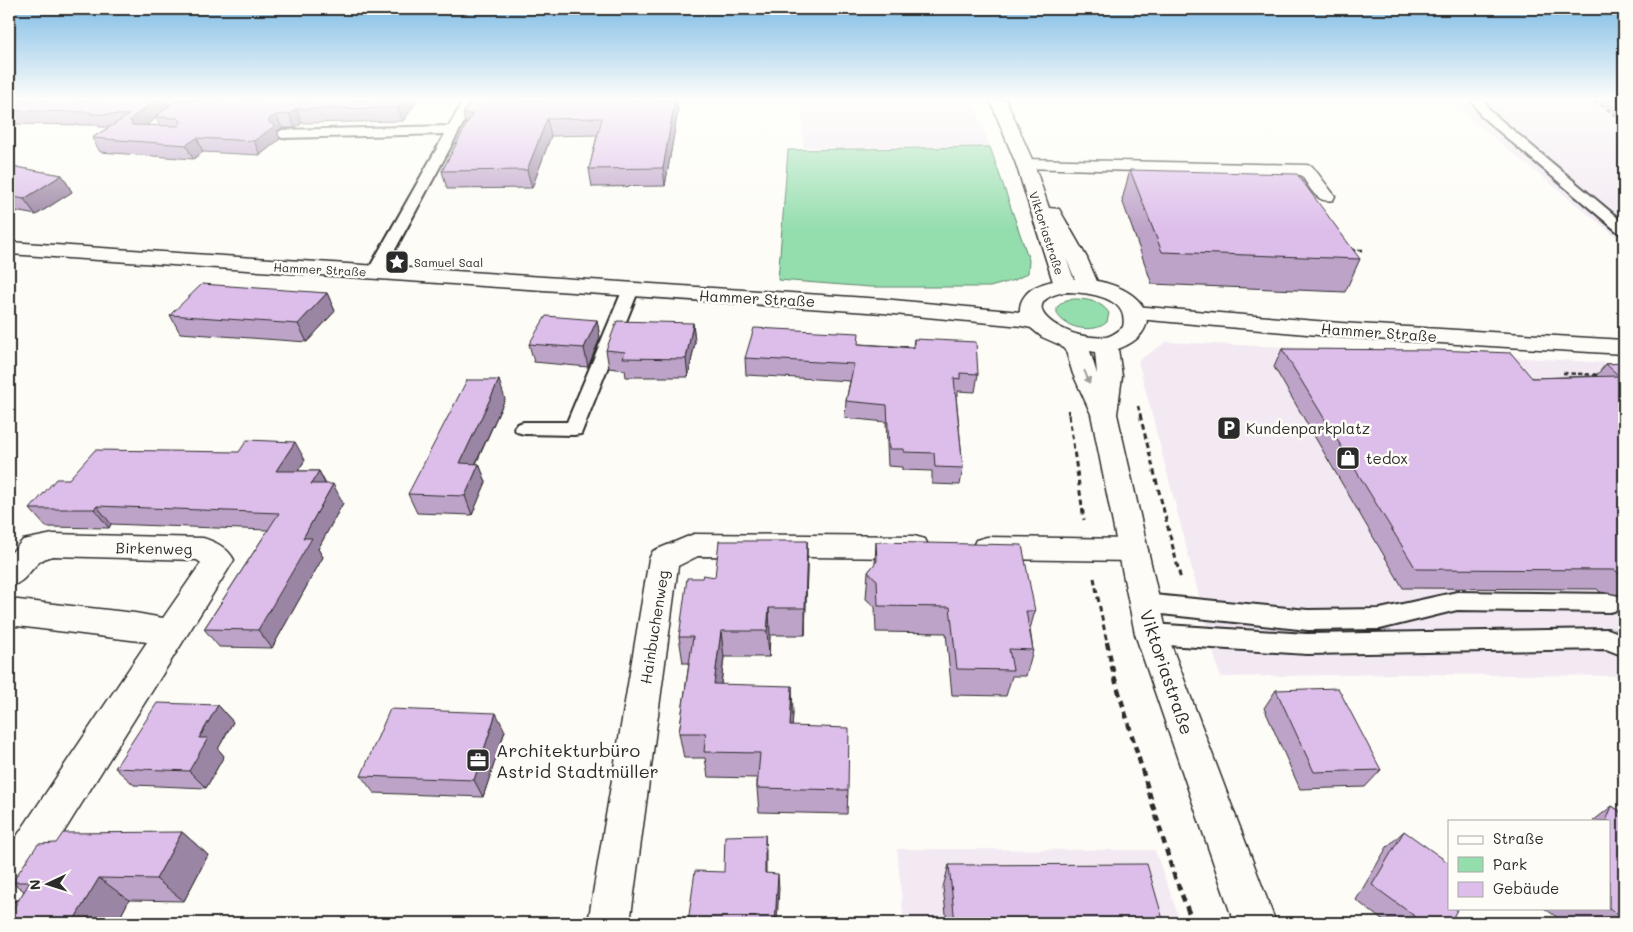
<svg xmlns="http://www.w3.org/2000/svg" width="1633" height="932" viewBox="0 0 1633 932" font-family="Mali,sans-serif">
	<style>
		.built { fill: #f3e9f3 }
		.green { fill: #94ddad; stroke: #60846c }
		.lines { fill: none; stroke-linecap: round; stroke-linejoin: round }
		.service-casing { stroke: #2b2b2b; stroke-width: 4 }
		.minor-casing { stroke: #2b2b2b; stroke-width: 3 }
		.tertiary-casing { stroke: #2b2b2b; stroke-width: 3 }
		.secondary-casing { stroke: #2b2b2b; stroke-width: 3 }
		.path-far2 { stroke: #2b2b2b; stroke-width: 2.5; stroke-dasharray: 4.5 3; stroke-linecap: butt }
		.path-far1 { stroke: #2b2b2b; stroke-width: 3; stroke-dasharray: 5.5 4; stroke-linecap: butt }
		.path { stroke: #2b2b2b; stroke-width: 4.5; stroke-dasharray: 7 5; stroke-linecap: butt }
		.service { fill: #fdfcf7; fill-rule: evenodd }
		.minor { fill: #fdfcf7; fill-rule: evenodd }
		.tertiary { fill: #fdfcf7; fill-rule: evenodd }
		.secondary { fill: #fdfcf7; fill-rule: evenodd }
		.rail { stroke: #2b2b2b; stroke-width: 2.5; stroke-dasharray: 5 2.5; stroke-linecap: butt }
		.wall { fill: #bea3c9; stroke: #2b2b2b; fill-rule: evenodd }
		.shaded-wall { fill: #9b85a4; stroke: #2b2b2b }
		.building { fill: #ddbeea; stroke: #2b2b2b }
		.oneway { fill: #9e9e9b }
		.labels { text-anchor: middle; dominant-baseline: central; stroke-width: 5; stroke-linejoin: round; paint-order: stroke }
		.far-street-label { font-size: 12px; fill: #2b2b2b; stroke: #fdfcf7 }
		.far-poi-label { font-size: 12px; fill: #2b2b2b; stroke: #fdfcf7; text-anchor: start }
		.street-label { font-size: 15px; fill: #2b2b2b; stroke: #fdfcf7 }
		.poi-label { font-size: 15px; fill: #2b2b2b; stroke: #fdfcf7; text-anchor: start }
		.near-street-label { font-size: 18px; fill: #2b2b2b; stroke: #fdfcf7 }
		.near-poi-label { font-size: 18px; fill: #2b2b2b; stroke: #fdfcf7; text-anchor: start }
	</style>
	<rect width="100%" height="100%" fill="#fdfcf7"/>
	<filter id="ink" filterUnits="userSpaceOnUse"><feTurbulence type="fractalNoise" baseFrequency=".02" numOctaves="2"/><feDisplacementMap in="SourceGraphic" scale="10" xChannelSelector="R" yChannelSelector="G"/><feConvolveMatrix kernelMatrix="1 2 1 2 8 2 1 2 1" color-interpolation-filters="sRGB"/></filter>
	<g filter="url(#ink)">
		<!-- built -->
		<g class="built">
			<polygon points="802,100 973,100 990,147 803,148"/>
			<polygon points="1447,100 1624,100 1624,243"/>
			<polygon points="1166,342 1476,355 1624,364 1624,676 1401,674 1220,677 1138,361"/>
			<polygon points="897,849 1155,850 1181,923 904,923"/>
		</g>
		<!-- green -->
		<g class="green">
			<polygon points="990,147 1029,260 1028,273 1015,280 990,287 870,287 778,280 788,150"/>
			<path d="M1074,299C1087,299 1101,301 1109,313L1107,322C1095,334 1064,329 1057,313V307L1066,300Z"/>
		</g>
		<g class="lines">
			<!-- service casing -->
			<g class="service-casing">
				<g id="service">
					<polygon points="464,100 476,100 383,272 380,275 370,275 367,272 445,134 282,138 276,134 282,130 449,126"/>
					<polygon points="1472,100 1484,100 1490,111 1624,223 1624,234 1619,233 1481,116"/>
					<polygon points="631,284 637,286 639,289 581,434 574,435 524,434 517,432 514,428 517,424 524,422 567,422 623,289 625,286"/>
					<polygon points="1457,592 1610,594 1618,596 1622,603 1618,610 1610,612 1457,610 1380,629 1308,630 1143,612 1135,610 1131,603 1135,596 1143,594 1308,610 1380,609"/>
					<polygon points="1151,624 1307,634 1608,629 1624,635 1624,656 1606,649 1307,654 1151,644 1143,641 1139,634 1143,627"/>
				</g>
			</g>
			<!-- minor casing -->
			<g class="minor-casing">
				<g id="minor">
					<polygon points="102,100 262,100 260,103 254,105 110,105 104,103"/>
					<path d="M1025,159L1306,165L1312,166L1335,196L1333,200C1316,204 1310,187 1301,175L1019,168L1016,164L1019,160Z"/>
					<polygon points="1134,306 1341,323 1624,340 1624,354 1341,337 1126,318 1123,313 1126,308"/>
					<path d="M53,534L203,538C216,542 228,548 234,560L23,897L9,903V848L147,642L9,625V599L135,613L163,618L201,563L197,560L53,556C31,560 31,581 9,587V555L23,540Z"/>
					<polygon points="694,534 914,536 925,539 929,547 925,555 914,558 698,556 678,566 630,923 588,923 649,559 653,551"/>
					<polygon points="987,537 1133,539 1144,542 1148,550 1144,558 1133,561 987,559 976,556 972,548 976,540"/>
				</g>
			</g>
			<!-- tertiary casing -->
			<g class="tertiary-casing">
				<polygon id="tertiary" points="990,100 1006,100 1034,164 1049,208 1059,209 1087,258 1099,286 1096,291 1088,293 1080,291 1066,258 1076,285 1073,290 1065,292 1057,290 1054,285 1016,164"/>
			</g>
			<!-- secondary casing -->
			<g class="secondary-casing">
				<path id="secondary" d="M9,242L883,299L1020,312C1019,301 1026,292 1035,287C1061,274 1108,277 1132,295C1159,316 1146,339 1118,349L1122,376L1117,414L1167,634L1276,923H1234L1135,634L1091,414L1073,374L1066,351L1060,345L1042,337L1031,328L1022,326L883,313L9,254ZM1065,292C1085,292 1130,296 1123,327C1118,331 1114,335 1106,337C1098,338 1088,337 1079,335C1069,333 1032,317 1044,301C1048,296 1059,293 1065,292ZM1090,351L1095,352L1097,374Z"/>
			</g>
			<!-- path-far2 -->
			<g class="path-far2">
				<polyline points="1351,250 1363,250"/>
				<polyline points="1563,373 1600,375"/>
				<polyline points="1138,406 1141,417"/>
				<polyline points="1068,410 1069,417"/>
			</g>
			<!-- path-far1 -->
			<g class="path-far1">
				<polyline points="1069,415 1084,520"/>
				<polyline points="1140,415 1181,580"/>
				<polyline points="1094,578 1107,643"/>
			</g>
			<!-- path -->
			<polyline class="path" points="1107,642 1114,676 1173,872 1193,923"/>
			<!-- service -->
			<use href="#service" class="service"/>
			<!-- minor -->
			<use href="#minor" class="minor"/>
			<!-- tertiary -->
			<use href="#tertiary" class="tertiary"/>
			<!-- secondary -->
			<use href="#secondary" class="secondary"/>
			<!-- rail -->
			<polyline class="rail" points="1594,100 1624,121"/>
		</g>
		<!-- wall -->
		<g class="wall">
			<path d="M9,100H167L170,105L418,100L403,121L302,123L295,128H282L277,131L280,139L260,155L203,152L193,159L100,152L92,138L109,127H99L98,125L9,124ZM156,118L160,126H146Z"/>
			<polygon points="472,100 677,100 678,110 665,186 592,187 589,169 597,135 551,136 532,188 447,189 442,171 466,125 463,114"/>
			<polygon points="1599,100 1624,100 1624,118"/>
			<polygon points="9,166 62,175 72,192 36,215 9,210"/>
			<polygon points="1130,170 1360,259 1345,292 1152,284 1122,200"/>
			<polygon points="327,293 335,311 307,342 180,333 170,315"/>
			<polygon points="597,320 600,338 588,367 534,362 529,344"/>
			<polygon points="693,323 695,342 688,377 626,377 625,370 609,368 606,350"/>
			<polygon points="914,339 978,374 975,392 958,391 958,396 956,396 963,468 960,485 932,484 932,471 902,470 902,467 888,466 886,422 845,418 846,401 850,381 746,375 745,358 859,344 913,347"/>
			<polygon points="1282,349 1532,378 1596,376 1606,364 1624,363 1624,620 1617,612 1624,604 1620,595 1600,592 1597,589 1403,588 1274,367"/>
			<polygon points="505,399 476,464 479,464 486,482 472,515 417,513 408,494"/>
			<polygon points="305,460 298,471 319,471 326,484 343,503 318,549 323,557 272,648 219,647 204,629 268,530 111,524 109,528 46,527 30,509 69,479"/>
			<polygon points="807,541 807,568 805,635 770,635 769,657 724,657 721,685 793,712 792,726 848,790 847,814 759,812 757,788 757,778 708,777 705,758 684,758 679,733 689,663 683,663 679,637 702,578 715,577"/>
			<polygon points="876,542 1035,611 1030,629 1033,650 1026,676 1012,676 1006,696 952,695 946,633 876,632 875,607 866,599 868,572 875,564"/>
			<polygon points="1276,690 1381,770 1365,787 1300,789 1264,708"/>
			<polygon points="218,705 233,722 218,749 224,756 206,788 134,785 115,768"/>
			<polygon points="505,731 483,797 374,793 361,776"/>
			<polygon points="1612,806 1624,814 1624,923 1565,923 1544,908 1609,908 1609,821 1593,821"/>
			<polygon points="1404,831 1450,923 1386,923 1356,900 1387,847"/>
			<polygon points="182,832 208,855 184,901 129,900 117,923 9,923 24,891 12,882"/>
			<polygon points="949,865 1164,923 947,923 943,887"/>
		</g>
		<!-- shaded-wall -->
		<g class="shaded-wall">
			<polygon points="156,100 167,100 171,107 155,117 156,118 140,131 132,125 130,120 133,117"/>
			<polygon points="404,100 418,100 403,121 398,108"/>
			<polygon points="675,100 677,100 678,110 665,186 663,168"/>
			<polygon points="296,109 302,123 295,128 289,114"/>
			<polygon points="276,115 282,128 277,131 280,139 260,155 254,141 269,119"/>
			<polygon points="547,119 551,136 532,188 527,170"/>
			<polygon points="197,138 203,152 193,159 186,145"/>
			<polygon points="62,175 72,192 36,215 24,199"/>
			<polygon points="327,293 335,311 307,342 298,324"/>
			<polygon points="597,320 600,338 588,367 584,348"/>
			<polygon points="693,323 695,342 688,377 686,359"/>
			<polygon points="499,380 505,399 467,482 460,463"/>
			<polygon points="295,442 305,460 286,489 276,471"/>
			<polygon points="479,464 486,482 472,515 465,496"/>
			<polygon points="319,471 328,490 311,484"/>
			<polygon points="333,484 343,503 318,549 323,557 272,648 258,630 303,538"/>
			<polygon points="97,506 111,524 109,528 94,509"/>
			<polygon points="807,541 807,568 805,635 805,608"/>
			<polygon points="769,608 770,635 769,657 767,631"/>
			<polygon points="721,631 724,657 718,710 714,684"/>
			<polygon points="792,686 793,712 791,752 790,726"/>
			<polygon points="218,705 233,722 218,749 224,756 206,788 189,771 199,738"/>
			<polygon points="496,713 505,731 483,797 474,780"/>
			<polygon points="182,832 208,855 184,901 156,879"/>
			<polygon points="765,835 766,851 766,888 765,873"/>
			<polygon points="778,874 779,888 777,923 775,923"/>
			<polygon points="99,878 129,900 117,923 72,923"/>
		</g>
		<!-- building -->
		<g class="building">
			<polygon points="9,100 156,100 133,117 130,120 132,125 179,126 181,121 177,118 155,117 177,100 404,100 398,108 296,109 289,114 276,115 269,119 269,122 275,126 254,141 197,138 186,145 92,138 129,115 91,114 91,112 9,111"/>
			<polygon points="472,100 675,100 663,168 589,169 602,118 547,119 527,170 442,171 472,114 463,114"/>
			<polygon points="1614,100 1624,100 1624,107"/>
			<polygon points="9,166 62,175 24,199 9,196"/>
			<polygon points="1130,170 1297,174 1360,259 1162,252"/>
			<polygon points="202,284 327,293 298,324 170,315"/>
			<polygon points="546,316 597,320 584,348 529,344"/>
			<polygon points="617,321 693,323 686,359 623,358 625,352 606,350"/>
			<polygon points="754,328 859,333 858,344 914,348 914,339 976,342 978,374 960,373 960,379 954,378 963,468 935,467 934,453 904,452 904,449 889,449 887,405 846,401 854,364 745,358"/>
			<polygon points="1282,349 1436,350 1511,353 1532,378 1619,376 1606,364 1624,363 1624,574 1618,573 1615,570 1416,569"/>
			<polygon points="467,380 499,380 460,463 479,464 465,496 408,494"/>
			<polygon points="247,440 295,442 276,471 319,471 311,484 333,484 303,538 312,538 258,630 204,629 279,513 97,506 94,509 30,509 56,479 69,479 95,450 239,452"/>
			<polygon points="719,541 807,541 805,608 769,608 767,631 721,631 714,684 792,686 790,726 849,728 848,790 757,788 760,753 704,752 706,733 679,733 693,637 679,637 687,578 702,578 703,575 715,577"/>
			<polygon points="876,542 1022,545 1035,611 1026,611 1033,650 1009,649 1013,670 957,669 950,607 878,606 877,580 868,572 877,561"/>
			<polygon points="1338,688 1381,770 1314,772 1276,690"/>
			<polygon points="157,703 218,705 199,738 208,738 189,771 115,768"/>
			<polygon points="390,709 496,713 474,780 361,776"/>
			<polygon points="1612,806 1624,814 1624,919 1609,908 1609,821 1606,821"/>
			<polygon points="1404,831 1449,863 1449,908 1458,908 1450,923 1424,923 1372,885"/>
			<polygon points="182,832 156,879 99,878 72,923 9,923 9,915 30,882 12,882 38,844 56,843 63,833"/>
			<polygon points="765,835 765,873 778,874 775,923 688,923 695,871 724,872 725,836"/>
			<polygon points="1147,864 1164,923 955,923 949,865"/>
		</g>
		<!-- one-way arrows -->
		<defs><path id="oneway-solid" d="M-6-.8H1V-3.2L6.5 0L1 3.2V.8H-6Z" transform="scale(1.25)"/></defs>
		<use class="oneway" href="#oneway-solid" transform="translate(1087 377) rotate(68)"/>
	</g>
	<!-- sky -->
	<linearGradient id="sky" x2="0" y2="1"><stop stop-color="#7fbce6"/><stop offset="0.43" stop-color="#fefefb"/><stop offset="1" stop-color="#fefefb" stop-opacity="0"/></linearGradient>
	<rect width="1633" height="230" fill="url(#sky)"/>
	<!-- icons -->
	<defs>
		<g id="sight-square" transform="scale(1.25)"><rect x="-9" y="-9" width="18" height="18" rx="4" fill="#2b2b2b" stroke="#fdfcf7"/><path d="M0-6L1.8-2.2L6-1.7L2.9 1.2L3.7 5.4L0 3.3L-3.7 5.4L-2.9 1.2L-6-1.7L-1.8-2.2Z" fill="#fff"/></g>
		<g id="parking-square" transform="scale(1.25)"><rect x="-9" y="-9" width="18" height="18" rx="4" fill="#2b2b2b" stroke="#fdfcf7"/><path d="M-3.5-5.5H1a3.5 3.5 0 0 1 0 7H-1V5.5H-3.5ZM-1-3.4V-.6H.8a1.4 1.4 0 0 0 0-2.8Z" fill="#fff"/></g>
		<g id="shop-square" transform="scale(1.25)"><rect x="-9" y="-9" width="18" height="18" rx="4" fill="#2b2b2b" stroke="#fdfcf7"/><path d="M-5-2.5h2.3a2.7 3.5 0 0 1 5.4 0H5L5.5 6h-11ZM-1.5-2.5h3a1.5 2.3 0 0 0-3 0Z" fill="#fff"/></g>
		<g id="office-square" transform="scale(1.25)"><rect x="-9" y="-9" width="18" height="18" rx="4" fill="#2b2b2b" stroke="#fdfcf7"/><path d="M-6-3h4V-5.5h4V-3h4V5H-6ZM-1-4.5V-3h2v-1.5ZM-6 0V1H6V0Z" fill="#fff"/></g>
	</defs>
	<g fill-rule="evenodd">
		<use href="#sight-square" x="397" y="262"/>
		<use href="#parking-square" x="1229" y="428"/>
		<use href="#shop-square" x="1348" y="458"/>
		<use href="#office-square" x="478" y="760"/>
	</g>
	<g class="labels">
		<!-- far-street labels -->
		<g class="far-street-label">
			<text transform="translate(1047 233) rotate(72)">Viktoriastraße</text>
			<text transform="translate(320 269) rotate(3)">Hammer Straße</text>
		</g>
		<!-- far-poi labels -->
		<g class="far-poi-label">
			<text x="414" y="262">Samuel Saal</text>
		</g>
		<!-- street labels -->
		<g class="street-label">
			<text transform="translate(757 298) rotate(3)">Hammer Straße</text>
			<text transform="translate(1379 332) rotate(4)">Hammer Straße</text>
			<text transform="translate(154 548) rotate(1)">Birkenweg</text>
			<text transform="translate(654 627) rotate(-81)">Hainbuchenweg</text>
		</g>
		<!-- poi labels -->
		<g class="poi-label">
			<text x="1246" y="428">Kundenparkplatz</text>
			<text x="1366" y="458">tedox</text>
		</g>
		<!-- near-street labels -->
		<g class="near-street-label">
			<text transform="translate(1167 672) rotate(71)">Viktoriastraße</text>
		</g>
		<!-- near-poi labels -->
		<g class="near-poi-label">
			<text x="496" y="750">Architekturbüro<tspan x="496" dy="21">Astrid Stadtmüller</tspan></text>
		</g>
	</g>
	<!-- margin -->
	<rect width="1633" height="932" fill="none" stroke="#fdfcf7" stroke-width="30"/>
	<rect x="15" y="15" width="1603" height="902" fill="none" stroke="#2b2b2b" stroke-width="2" filter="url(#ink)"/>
	<!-- legend -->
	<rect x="1448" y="820" width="162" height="90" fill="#fdfcf7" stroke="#a9a8a5"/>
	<rect x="1458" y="836" width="25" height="8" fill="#fdfcf7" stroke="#a9a8a5"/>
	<text x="1493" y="844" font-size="15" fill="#2b2b2b">Straße</text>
	<rect x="1458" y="857" width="25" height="15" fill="#94ddad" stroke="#a9a8a5"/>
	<text x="1493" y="870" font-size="15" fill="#2b2b2b">Park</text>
	<rect x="1458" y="882" width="25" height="15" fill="#ddbeea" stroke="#a9a8a5"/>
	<text x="1493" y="894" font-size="15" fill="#2b2b2b">Gebäude</text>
	<!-- north arrow -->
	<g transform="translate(48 884) rotate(266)" stroke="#fdfcf7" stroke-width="4" paint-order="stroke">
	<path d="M0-4L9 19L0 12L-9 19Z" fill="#2b2b2b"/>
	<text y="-8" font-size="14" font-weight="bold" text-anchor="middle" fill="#2b2b2b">N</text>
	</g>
</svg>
